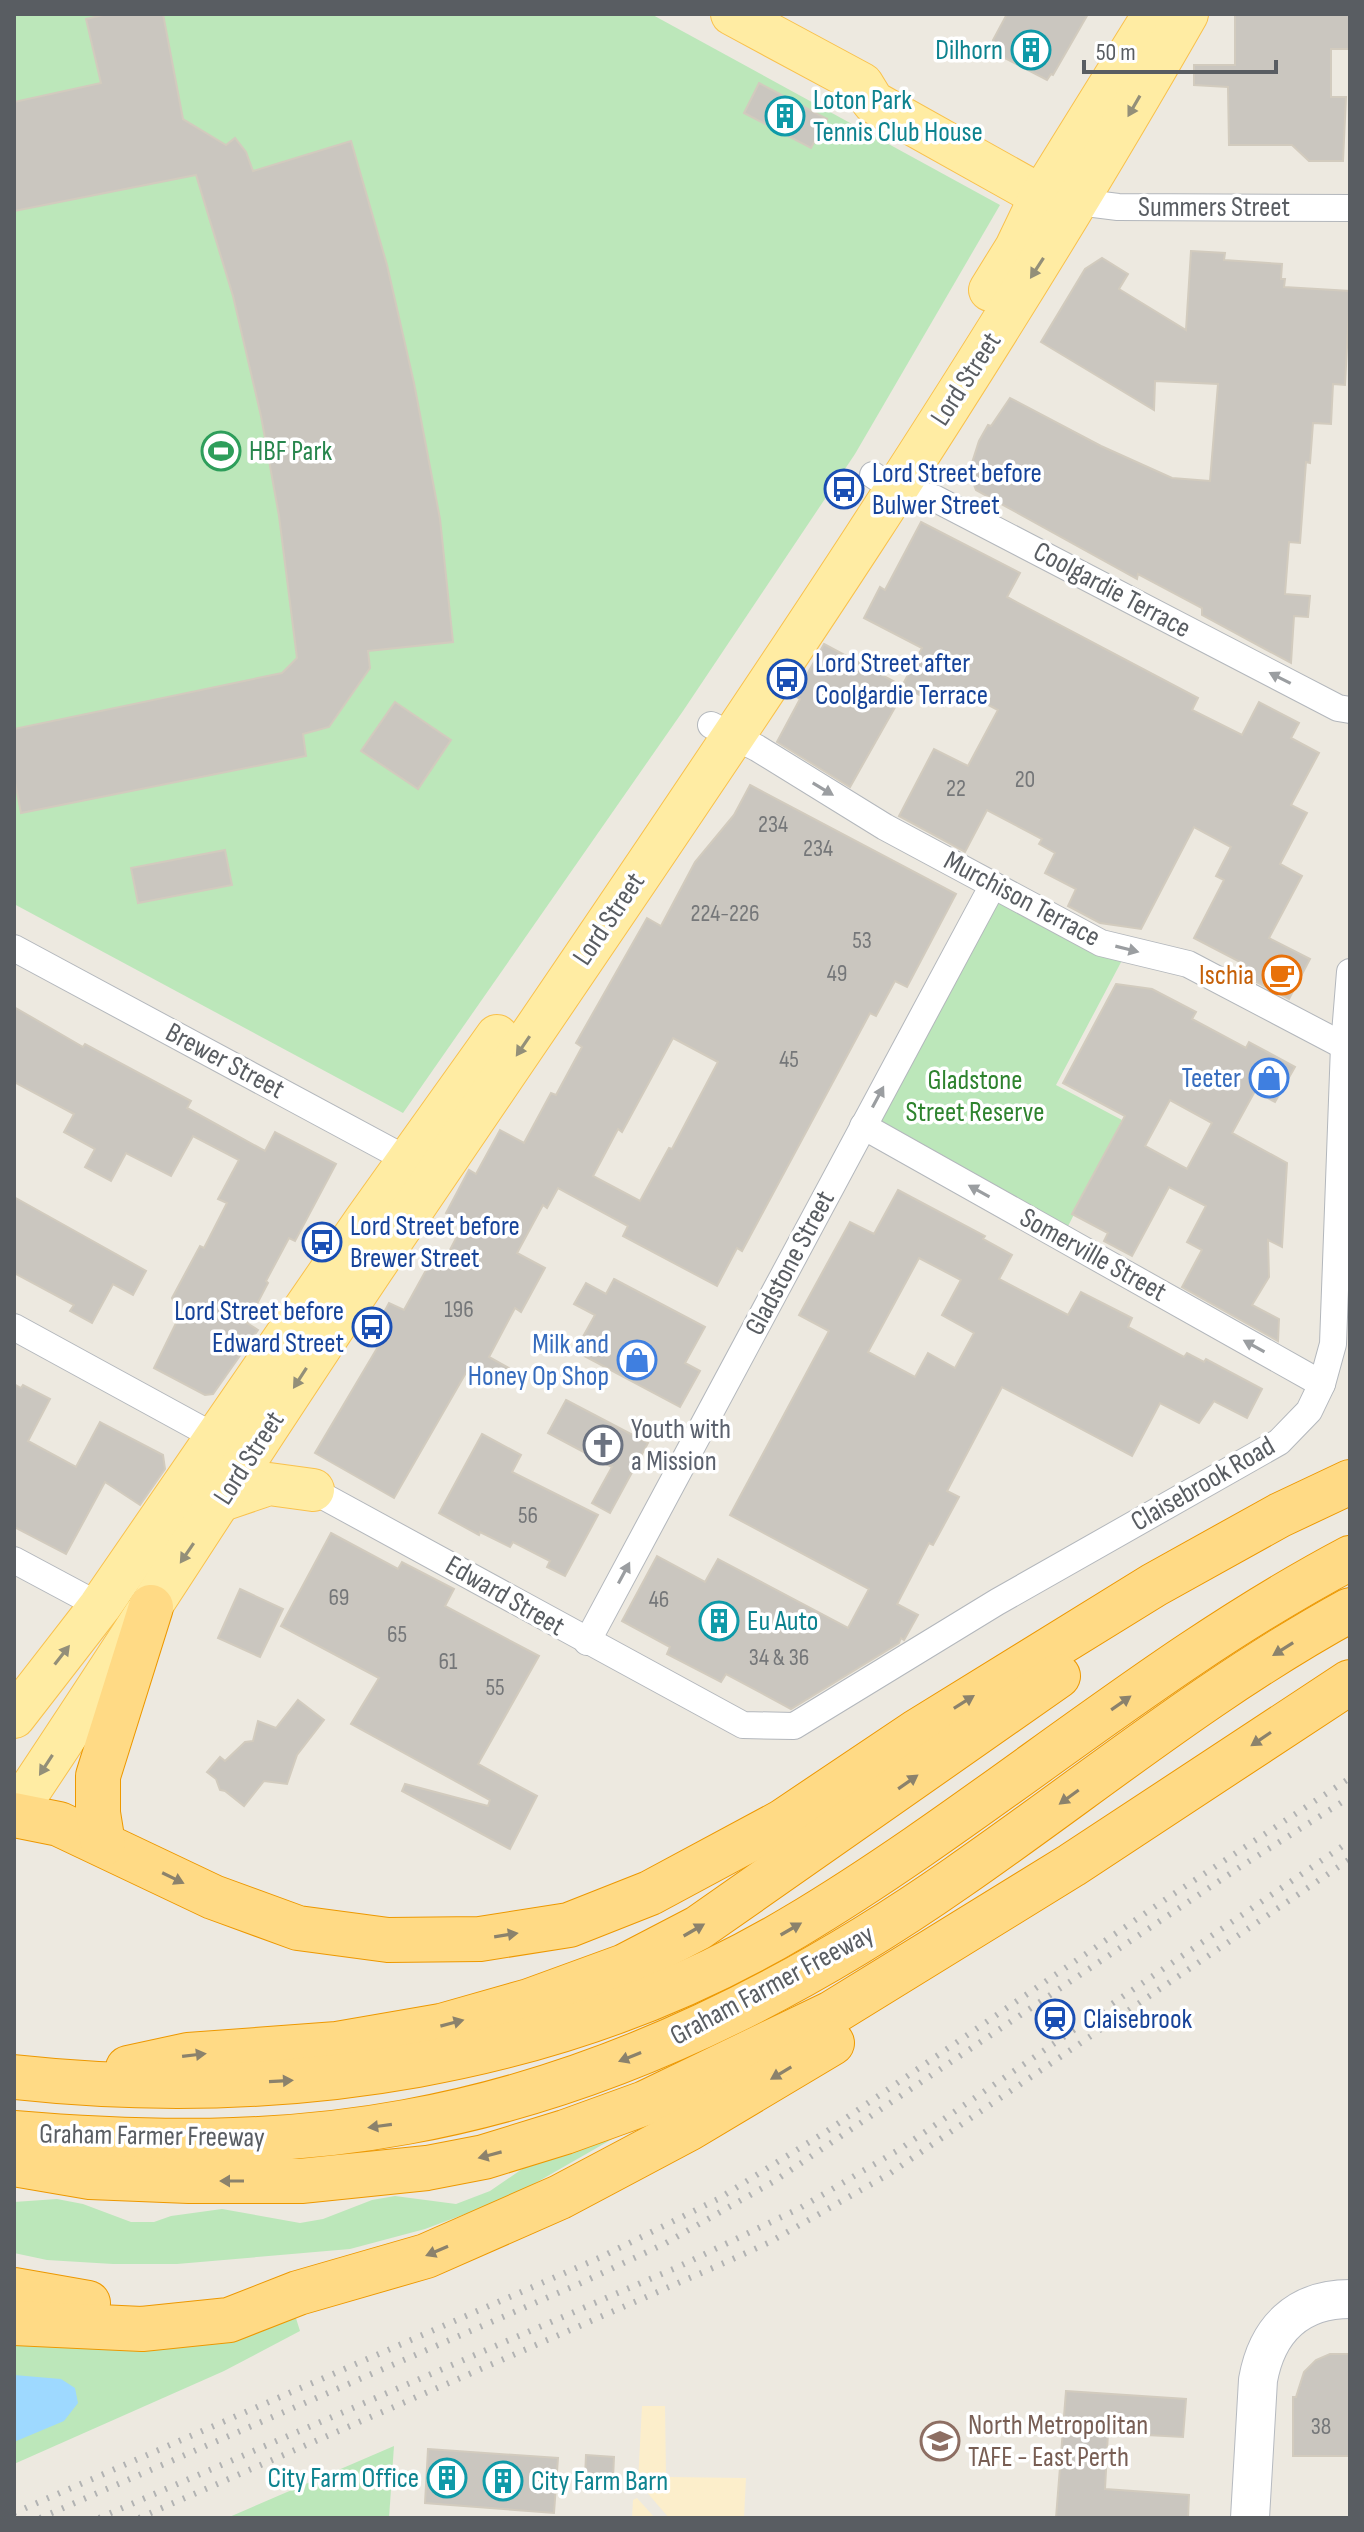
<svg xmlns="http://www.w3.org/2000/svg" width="1364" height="2532" viewBox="0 0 1364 2532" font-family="'Sofia Sans Condensed',sans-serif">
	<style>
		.green { fill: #bce7ba }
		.sand { fill: #fceecb }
		.water { fill: #9ed9ff }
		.building { fill: #cac6bf; stroke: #d2cbbe; stroke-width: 2; fill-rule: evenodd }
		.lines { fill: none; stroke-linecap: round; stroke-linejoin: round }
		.street-casing { stroke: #b3b7bc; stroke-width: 28 }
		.secondary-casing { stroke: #b6bac0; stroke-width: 40 }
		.primary-casing { stroke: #f9c14c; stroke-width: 44 }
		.highway-casing { stroke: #ed9800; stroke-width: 46 }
		.street { stroke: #fff; stroke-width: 26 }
		.secondary { stroke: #fff; stroke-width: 38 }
		.primary { stroke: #ffeca3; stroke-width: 42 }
		.highway { stroke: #ffda85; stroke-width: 44 }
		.rail { stroke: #b2b3b3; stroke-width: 6; stroke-dasharray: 2 10; stroke-linecap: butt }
		.oneway { fill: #938f79 }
		.oneway2 { fill: #9b9ea1 }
		.oneway3 { fill: #8b826c }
		.labels { text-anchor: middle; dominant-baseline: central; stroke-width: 7; stroke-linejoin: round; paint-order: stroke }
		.number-label { font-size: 24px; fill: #757779 }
		.culture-label { font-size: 28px; fill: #0d838f; stroke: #fff; text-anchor: start }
		.street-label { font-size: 28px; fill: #595d62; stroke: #fff }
		.leisure-label { font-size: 28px; fill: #27864d; stroke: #fff; text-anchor: start }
		.transit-label { font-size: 28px; fill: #164399; stroke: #fff; text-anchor: start }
		.food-label { font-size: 28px; fill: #c56008; stroke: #fff; text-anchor: end }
		.shop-label { font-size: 28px; fill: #366cbe; stroke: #fff; text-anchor: end }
		.park-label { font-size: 28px; fill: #2e832e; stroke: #fff }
		.worship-label { font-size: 28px; fill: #5b616d; stroke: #fff; text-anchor: start }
		.education-label { font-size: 28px; fill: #785e54; stroke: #fff; text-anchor: start }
	</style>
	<rect width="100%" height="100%" fill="#ede9e0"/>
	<!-- green -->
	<g class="green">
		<polygon points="14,14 651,14 1000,205 855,454 683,711 403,1113 14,904"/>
		<polygon points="993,885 1128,949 1056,1085 1122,1120 1062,1238 863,1126"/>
		<polygon points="621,2134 511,2197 425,2229 350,2249 177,2264 113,2264 47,2260 14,2253 14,2202 57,2199 83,2204 131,2222 154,2222 171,2216 222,2209 300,2223 323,2219 372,2200 395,2196 456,2204 490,2191 525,2167"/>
		<polygon points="295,2315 300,2331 224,2371 14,2464 14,2342"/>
		<polygon points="394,2446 389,2518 227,2518"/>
	</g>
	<!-- sand -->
	<g class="sand">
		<polygon points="642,2406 665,2406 666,2477 746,2478 744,2518 669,2518 638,2482"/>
		<polygon points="637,2498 655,2518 632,2518 633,2500"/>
	</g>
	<!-- water -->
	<polygon class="water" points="14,2375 61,2379 75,2388 78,2403 64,2421 14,2442"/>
	<!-- building -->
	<g class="building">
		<polygon points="107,14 163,14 183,119 226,145 235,138 246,152 253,171 351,141 387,265 414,383 440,519 453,642 368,651 370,668 329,727 303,734 306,756 21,813 14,777 14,729 282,673 297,658 279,516 261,416 233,296 196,175 14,211 14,102 101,83 86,19"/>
		<polygon points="1007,14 1088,14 1053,75 1051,74 1047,80 997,54 993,40"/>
		<polygon points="1235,14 1350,14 1350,49 1331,49 1331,97 1346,97 1343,161 1309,161 1292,145 1229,145 1228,87 1194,85 1194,65 1235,65"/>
		<polygon points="759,83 827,119 811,148 744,113"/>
		<polygon points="1191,251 1225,253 1224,260 1282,264 1281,279 1285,279 1284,287 1350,291 1345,385 1333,384 1331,424 1313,423 1310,463 1306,462 1300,543 1289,542 1285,594 1310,596 1308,617 1294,616 1291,663 1202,615 1202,608 1138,574 1137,579 976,490 971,477 971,466 979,441 988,425 991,426 1010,398 1101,446 1172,478 1210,481 1218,384 1155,381 1154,410 1041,342 1085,269 1102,258 1128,274 1119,289 1186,330"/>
		<polygon points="921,522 1020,573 1007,597 1198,698 1192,710 1242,735 1259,702 1299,723 1291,738 1319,753 1291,805 1307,813 1280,864 1302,876 1269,938 1310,959 1289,999 1241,974 1246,965 1194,938 1224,880 1216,876 1231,847 1194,827 1141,929 1100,923 1068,906 1076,889 1045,873 1055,853 1039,844 1042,839 987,810 965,852 899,816 934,749 968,766 998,710 954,687 943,707 902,686 922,648 864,618 880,587 885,590"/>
		<polygon points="824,644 906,688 850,787 777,742 800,699 795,696"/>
		<polygon points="395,702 451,740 418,789 361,751"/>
		<path d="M750,785L956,894L907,987L895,981L876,1016L870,1013L742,1251L737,1248L717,1286L623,1236L628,1226L558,1188L547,1208L543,1205L517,1253L545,1268L521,1312L515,1308L489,1357L509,1368L498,1388L467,1371L394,1498L315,1453L379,1345L369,1340L389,1303L404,1310L430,1263L440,1269L464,1223L446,1213L469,1170L476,1174L500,1130L524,1143L551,1093L556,1095L582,1047L576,1043L647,918L661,926L695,862L734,815ZM673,1038L718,1062L672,1149L669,1148L640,1201L593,1176L618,1129L622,1132Z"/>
		<polygon points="225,850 232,885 138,903 131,868"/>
		<path d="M1116,984L1152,989L1196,1012L1192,1019L1246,1048L1249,1042L1295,1067L1275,1102L1255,1091L1232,1133L1287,1163L1282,1247L1268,1240L1269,1277L1252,1305L1279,1319L1278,1341L1182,1287L1202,1250L1187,1242L1206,1206L1169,1187L1132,1256L1104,1241L1108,1233L1072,1214L1125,1116L1063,1083ZM1170,1100L1212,1123L1187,1169L1145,1146Z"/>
		<polygon points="14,1007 83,1047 85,1044 191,1101 187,1108 265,1151 275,1132 336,1164 295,1241 289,1238 266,1281 268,1283 247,1323 258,1330 213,1394 205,1395 154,1368 180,1315 172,1298 200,1246 204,1248 227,1203 218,1199 239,1160 193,1136 171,1176 126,1153 111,1181 85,1167 95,1149 64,1132 74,1114 14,1082"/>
		<path d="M898,1190L985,1236L983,1239L1012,1255L999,1279L1068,1315L1081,1292L1132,1318L1128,1327L1184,1357L1187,1353L1204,1362L1206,1359L1262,1389L1247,1418L1214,1401L1199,1423L1160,1403L1132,1456L1002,1387L947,1491L959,1497L933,1545L929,1543L897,1604L918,1615L904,1640L901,1638L899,1643L791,1709L726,1674L721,1682L667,1654L670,1647L622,1621L657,1556L705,1582L718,1559L848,1628L869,1589L730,1515L829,1331L799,1315L850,1222L874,1234ZM919,1258L961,1280L942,1315L974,1333L955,1368L928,1353L915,1377L868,1352Z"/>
		<polygon points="14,1197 146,1271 133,1295 113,1284 92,1323 70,1311 74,1305 14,1273"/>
		<polygon points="614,1279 705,1327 685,1363 700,1371 680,1407 575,1351 595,1315 574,1304 586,1283 606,1294"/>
		<polygon points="14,1384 21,1388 23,1385 50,1399 28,1441 76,1467 100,1422 163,1455 165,1469 140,1505 105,1482 66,1554 14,1527"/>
		<polygon points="566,1400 648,1443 610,1513 592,1503 612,1467 548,1433"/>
		<polygon points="482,1434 521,1455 512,1472 598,1515 565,1576 547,1567 550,1561 513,1542 510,1547 480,1532 479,1535 439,1513"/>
		<polygon points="331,1533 398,1569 402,1562 454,1589 445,1606 539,1656 478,1764 537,1796 510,1849 402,1791 405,1784 488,1806 490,1800 351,1724 379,1678 281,1626"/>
		<polygon points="240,1589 283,1609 260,1657 218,1638"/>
		<polygon points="298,1700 324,1720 297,1755 287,1784 264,1781 244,1806 225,1791 220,1790 216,1779 207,1772 220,1757 225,1761 245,1742 253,1741 258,1721 276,1728"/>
		<polygon points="1330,2354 1350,2354 1350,2456 1293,2456 1293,2397 1296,2397 1304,2372 1316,2360"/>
		<polygon points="1066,2391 1186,2399 1183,2437 1108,2433 1105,2489 1189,2495 1188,2518 1056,2518"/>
		<polygon points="428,2449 558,2458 554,2513 425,2503"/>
		<polygon points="586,2455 614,2457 613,2479 585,2477"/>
	</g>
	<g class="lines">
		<!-- street casing -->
		<g class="street-casing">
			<g id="street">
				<polyline points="1078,202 1118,207 1350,208"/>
				<polyline points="873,475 895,490 934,498 1338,708 1350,710"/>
				<polyline points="711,725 757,748 885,827 1101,943 1188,964 1344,1046"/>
				<polyline points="14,948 419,1166"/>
				<polyline points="863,1126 1322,1384"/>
				<polyline points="14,1327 228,1444"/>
				<polyline points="301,1484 743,1725 794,1726 997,1602 1279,1442 1309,1411 1322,1384 1333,1344 1344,1046 1350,972"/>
				<polyline points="14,1560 100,1606"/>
				<polyline points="587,1642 993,885"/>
			</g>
		</g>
		<!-- secondary casing -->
		<g class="secondary-casing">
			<path id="secondary" d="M1250,2518L1258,2380C1267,2330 1297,2299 1350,2299"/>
		</g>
		<!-- primary casing -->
		<g class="primary-casing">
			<g id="primary">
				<polyline points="732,14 862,84 873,102 1041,196 1066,200"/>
				<polyline points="990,290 1016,248 1041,196 1154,14"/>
				<polyline points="222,1500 269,1484 313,1490"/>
				<polyline points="14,1717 100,1606 365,1221 497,1036"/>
				<path d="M14,1814C142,1623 265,1427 394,1237C666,835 946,436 1187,14"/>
			</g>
		</g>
		<!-- highway casing -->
		<g class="highway-casing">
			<g id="highway">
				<polyline points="14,1815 59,1824 213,1897 298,1928 388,1940 480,1939 569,1925 650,1893 782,1822 916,1732 1154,1585 1280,1515 1350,1482"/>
				<polyline points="103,1844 98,1813 98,1776 151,1607"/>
				<polyline points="128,2068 188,2055 337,2044 441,2026 529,2001 625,1966 698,1928 1058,1676"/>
				<path d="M14,2077C281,2106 561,2066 794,1927C985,1813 1153,1662 1350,1558"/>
				<path d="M14,2133C144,2144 277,2146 406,2122C607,2086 792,1993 958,1877C1088,1787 1211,1686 1350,1610"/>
				<polyline points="14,2164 90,2177 189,2181 301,2181 427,2168 484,2157 565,2132 645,2103 832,2013 1072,1865 1350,1682"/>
				<polyline points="14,2290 88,2303"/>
				<polyline points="14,2323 142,2329 229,2320 298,2293 426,2256 560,2197 688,2129 832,2043"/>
			</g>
		</g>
		<!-- street -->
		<use href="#street" class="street"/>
		<!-- secondary -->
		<use href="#secondary" class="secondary"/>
		<!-- primary -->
		<use href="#primary" class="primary"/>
		<!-- highway -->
		<use href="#highway" class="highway"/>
		<!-- rail -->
		<g class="rail">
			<polyline points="14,2513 599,2258 718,2199 827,2131 1169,1897 1350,1778"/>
			<polyline points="40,2518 581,2283 664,2244 773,2182 1240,1867 1350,1797"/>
			<polyline points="99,2518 680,2266 800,2208 900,2149 1350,1841"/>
			<polyline points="139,2518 724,2263 770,2242 889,2174 1350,1859"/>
		</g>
	</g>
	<!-- one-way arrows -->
	<defs><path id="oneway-solid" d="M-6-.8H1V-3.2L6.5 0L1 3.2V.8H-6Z" transform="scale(2)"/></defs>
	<g class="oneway">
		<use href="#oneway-solid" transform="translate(1134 106) rotate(120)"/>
		<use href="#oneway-solid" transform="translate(1037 268) rotate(123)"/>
		<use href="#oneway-solid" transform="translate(523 1046) rotate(124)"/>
		<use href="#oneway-solid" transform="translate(300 1378) rotate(123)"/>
		<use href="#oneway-solid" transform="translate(187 1553) rotate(124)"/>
		<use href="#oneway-solid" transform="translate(62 1655) rotate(-52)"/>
		<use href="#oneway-solid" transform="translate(46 1765) rotate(123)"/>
	</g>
	<g class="oneway2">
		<use href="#oneway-solid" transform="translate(1280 678) rotate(-153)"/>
		<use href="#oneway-solid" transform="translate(823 789) rotate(31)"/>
		<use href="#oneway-solid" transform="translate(1127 949) rotate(14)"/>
		<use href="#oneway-solid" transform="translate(878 1097) rotate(-62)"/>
		<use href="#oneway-solid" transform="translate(979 1191) rotate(-151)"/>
		<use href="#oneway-solid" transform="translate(1254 1346) rotate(-151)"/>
		<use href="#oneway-solid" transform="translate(624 1573) rotate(-62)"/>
	</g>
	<g class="oneway3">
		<use href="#oneway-solid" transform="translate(1283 1649) rotate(148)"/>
		<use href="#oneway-solid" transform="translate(964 1702) rotate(-32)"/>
		<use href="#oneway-solid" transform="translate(1121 1703) rotate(-35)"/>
		<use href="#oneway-solid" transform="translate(1261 1739) rotate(146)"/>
		<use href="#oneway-solid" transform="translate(908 1782) rotate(-35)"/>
		<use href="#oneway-solid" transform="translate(1069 1797) rotate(144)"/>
		<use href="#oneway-solid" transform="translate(173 1878) rotate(26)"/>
		<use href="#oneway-solid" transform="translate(791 1929) rotate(-30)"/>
		<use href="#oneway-solid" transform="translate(694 1930) rotate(-30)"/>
		<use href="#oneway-solid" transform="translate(506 1935) rotate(-9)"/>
		<use href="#oneway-solid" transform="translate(452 2023) rotate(-15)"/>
		<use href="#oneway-solid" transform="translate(194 2055) rotate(-7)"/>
		<use href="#oneway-solid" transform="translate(630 2057) rotate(158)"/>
		<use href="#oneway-solid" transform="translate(781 2073) rotate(149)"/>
		<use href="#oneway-solid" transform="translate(281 2081) rotate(-3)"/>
		<use href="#oneway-solid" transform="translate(380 2126) rotate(172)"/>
		<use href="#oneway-solid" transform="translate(490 2155) rotate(165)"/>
		<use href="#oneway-solid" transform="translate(232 2181) rotate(180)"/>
		<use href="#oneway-solid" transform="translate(437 2251) rotate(157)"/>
	</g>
	<!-- icons -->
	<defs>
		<g id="building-ring" transform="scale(2)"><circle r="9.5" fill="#fff" stroke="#0f9aa8" stroke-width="1.5"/><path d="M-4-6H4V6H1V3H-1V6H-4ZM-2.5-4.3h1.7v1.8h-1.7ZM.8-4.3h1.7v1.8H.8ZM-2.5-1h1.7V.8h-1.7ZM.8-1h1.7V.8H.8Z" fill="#0f9aa8"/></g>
		<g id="stadium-ring" transform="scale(2)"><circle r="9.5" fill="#fff" stroke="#2e9e5b" stroke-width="1.5"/><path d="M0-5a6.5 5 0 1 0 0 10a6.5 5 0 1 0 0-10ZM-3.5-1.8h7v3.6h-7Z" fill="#2e9e5b"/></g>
		<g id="bus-ring" transform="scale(2)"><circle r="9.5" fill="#fff" stroke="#1a4fb4" stroke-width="1.5"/><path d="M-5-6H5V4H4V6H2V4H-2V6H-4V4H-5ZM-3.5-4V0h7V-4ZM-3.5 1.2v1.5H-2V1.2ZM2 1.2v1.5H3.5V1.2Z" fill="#1a4fb4"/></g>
		<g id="cafe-ring" transform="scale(2)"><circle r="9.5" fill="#fff" stroke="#e8710a" stroke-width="1.5"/><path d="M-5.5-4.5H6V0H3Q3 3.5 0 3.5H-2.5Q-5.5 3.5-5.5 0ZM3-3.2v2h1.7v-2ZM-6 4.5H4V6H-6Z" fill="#e8710a"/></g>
		<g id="shop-ring" transform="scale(2)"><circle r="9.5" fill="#fff" stroke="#3f7fe0" stroke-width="1.5"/><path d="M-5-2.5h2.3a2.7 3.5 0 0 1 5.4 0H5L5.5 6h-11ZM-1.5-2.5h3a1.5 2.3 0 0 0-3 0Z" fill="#3f7fe0"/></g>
		<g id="church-ring" transform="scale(2)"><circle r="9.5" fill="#fff" stroke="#6b7280" stroke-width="1.5"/><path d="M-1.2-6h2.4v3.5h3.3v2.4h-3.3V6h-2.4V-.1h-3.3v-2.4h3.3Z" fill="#6b7280"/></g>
		<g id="station-ring" transform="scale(2)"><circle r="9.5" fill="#fff" stroke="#1a4fb4" stroke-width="1.5"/><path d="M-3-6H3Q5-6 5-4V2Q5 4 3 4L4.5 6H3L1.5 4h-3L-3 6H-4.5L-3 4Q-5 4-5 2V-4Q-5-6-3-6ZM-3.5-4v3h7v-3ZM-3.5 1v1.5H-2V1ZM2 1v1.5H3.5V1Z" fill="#1a4fb4"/></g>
		<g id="university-ring" transform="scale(2)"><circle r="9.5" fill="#fff" stroke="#8d6e63" stroke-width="1.5"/><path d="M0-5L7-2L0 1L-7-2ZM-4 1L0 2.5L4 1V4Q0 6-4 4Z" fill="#8d6e63"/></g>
	</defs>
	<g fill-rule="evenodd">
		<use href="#building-ring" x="1031" y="50"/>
		<use href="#building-ring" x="785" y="116"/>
		<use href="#stadium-ring" x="221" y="451"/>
		<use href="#bus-ring" x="844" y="489"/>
		<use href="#bus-ring" x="787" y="679"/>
		<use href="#cafe-ring" x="1282" y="975"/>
		<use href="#shop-ring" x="1269" y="1078"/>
		<use href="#bus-ring" x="322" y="1242"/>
		<use href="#bus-ring" x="372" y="1327"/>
		<use href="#shop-ring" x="637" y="1360"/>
		<use href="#church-ring" x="603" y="1445"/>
		<use href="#building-ring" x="719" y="1621"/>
		<use href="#station-ring" x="1055" y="2019"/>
		<use href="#university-ring" x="940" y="2441"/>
		<use href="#building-ring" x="447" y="2478"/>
		<use href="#building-ring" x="503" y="2481"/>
	</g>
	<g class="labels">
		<!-- number labels -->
		<g class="number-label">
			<text x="1025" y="779">20</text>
			<text x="956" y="788">22</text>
			<text x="773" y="824">234</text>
			<text x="818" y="848">234</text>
			<text x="725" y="913">224-226</text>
			<text x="862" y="940">53</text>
			<text x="837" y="973">49</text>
			<text x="789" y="1059">45</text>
			<text x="459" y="1309">196</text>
			<text x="528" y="1515">56</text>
			<text x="339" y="1597">69</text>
			<text x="659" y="1599">46</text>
			<text x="397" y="1634">65</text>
			<text x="779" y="1657">34 &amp; 36</text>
			<text x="448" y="1661">61</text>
			<text x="495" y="1687">55</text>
			<text x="1321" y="2426">38</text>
		</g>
		<!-- culture labels -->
		<g class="culture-label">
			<text x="1003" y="50" text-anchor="end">Dilhorn</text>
			<text x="813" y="100">Loton Park<tspan x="813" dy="32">Tennis Club House</tspan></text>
			<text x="747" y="1621">Eu Auto</text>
			<text x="419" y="2478" text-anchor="end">City Farm Office</text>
			<text x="531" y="2481">City Farm Barn</text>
		</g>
		<!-- street labels -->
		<g class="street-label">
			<text x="1214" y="207">Summers Street</text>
			<text transform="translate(966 379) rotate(-57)">Lord Street</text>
			<text transform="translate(1112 590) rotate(28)">Coolgardie Terrace</text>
			<text transform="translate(1022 899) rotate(28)">Murchison Terrace</text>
			<text transform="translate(609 919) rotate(-56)">Lord Street</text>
			<text transform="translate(225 1061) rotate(28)">Brewer Street</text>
			<text transform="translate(1093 1255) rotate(29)">Somerville Street</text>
			<text transform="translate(790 1263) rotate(-62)">Gladstone Street</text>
			<text transform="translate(249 1458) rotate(-57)">Lord Street</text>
			<text transform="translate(1203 1484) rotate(-30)">Claisebrook Road</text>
			<text transform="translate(505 1596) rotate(30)">Edward Street</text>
			<text transform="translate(772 1985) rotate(-28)">Graham Farmer Freeway</text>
			<text transform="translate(152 2136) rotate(1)">Graham Farmer Freeway</text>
		</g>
		<!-- leisure labels -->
		<g class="leisure-label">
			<text x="249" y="451">HBF Park</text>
		</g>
		<!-- transit labels -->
		<g class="transit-label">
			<text x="872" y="473">Lord Street before<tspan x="872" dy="32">Bulwer Street</tspan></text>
			<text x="815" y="663">Lord Street after<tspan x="815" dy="32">Coolgardie Terrace</tspan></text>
			<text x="350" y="1226">Lord Street before<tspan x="350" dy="32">Brewer Street</tspan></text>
			<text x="344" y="1311" text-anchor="end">Lord Street before<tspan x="344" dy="32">Edward Street</tspan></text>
			<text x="1083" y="2019">Claisebrook</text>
		</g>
		<!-- food labels -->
		<g class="food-label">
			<text x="1254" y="975">Ischia</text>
		</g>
		<!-- shop labels -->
		<g class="shop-label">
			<text x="1241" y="1078">Teeter</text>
			<text x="609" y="1344">Milk and<tspan x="609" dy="32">Honey Op Shop</tspan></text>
		</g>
		<!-- park labels -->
		<g class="park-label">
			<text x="975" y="1080">Gladstone<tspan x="975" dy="32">Street Reserve</tspan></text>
		</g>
		<!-- worship labels -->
		<g class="worship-label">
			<text x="631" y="1429">Youth with<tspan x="631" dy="32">a Mission</tspan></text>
		</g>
		<!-- education labels -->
		<g class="education-label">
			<text x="968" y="2425">North Metropolitan<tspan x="968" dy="32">TAFE - East Perth</tspan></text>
		</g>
	</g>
	<!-- border -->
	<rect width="1364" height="2532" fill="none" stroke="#595d62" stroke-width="32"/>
	<!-- scale -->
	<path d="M1084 60v12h192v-12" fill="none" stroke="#595d62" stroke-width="4"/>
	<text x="1096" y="60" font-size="24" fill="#595d62" stroke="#ffffff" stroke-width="6" paint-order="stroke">50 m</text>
</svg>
